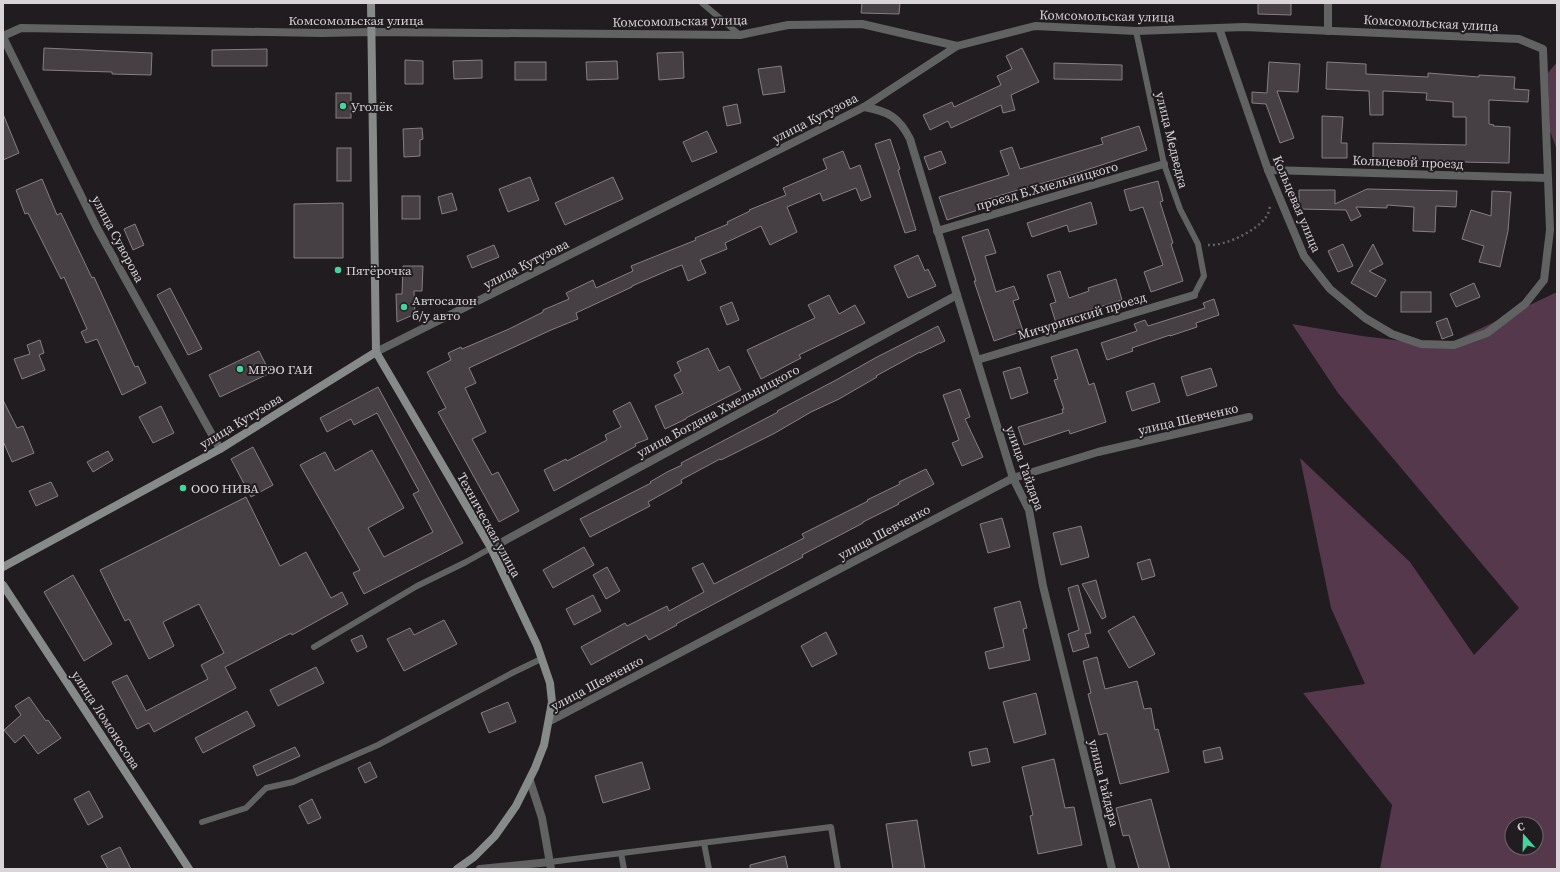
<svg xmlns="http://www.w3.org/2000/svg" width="1560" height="872" viewBox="0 0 1560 872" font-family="'Source Serif 4',serif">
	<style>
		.forest { fill: #56384c; fill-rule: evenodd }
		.building { fill: #464044; stroke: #857f83 }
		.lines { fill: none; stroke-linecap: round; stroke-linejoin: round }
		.path { stroke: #656063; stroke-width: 2.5; stroke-dasharray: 2 3; stroke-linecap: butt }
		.service { stroke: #606362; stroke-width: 6 }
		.minor { stroke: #606362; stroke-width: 8 }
		.secondary { stroke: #868b89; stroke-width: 8 }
		.poi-dot { fill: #44d49f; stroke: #211c1f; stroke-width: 1.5 }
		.labels { text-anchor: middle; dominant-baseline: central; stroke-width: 4; stroke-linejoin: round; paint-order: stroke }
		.street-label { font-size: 13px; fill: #d8d4d7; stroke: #211c1f }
		.poi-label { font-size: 13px; fill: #d8d4d7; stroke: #211c1f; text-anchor: start }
	</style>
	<rect width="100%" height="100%" fill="#211c1f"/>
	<!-- forest -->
	<g class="forest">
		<polygon points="1557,62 1557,150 1550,131 1548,73"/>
		<path d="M1557,292V869H1380L1392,805L1303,693L1365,684L1331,608L1300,458L1410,562L1474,655L1519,608L1338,393L1292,324L1362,336L1444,346ZM1512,824H1536V848H1512Z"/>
	</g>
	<!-- building -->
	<g class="building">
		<polygon points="862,3 900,3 899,14 861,13"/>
		<polygon points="1258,3 1291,3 1291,15 1258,14"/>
		<polygon points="44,48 152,53 151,75 112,74 112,72 43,70"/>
		<polygon points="1022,48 1039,82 1011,95 1015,110 1003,113 1001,105 951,128 948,121 930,130 923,115 952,102 954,107 1001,85 997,76 1012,69 1006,56"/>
		<polygon points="267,49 267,66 212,66 212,50"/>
		<polygon points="683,52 684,78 659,80 657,53"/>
		<polygon points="405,60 423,61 423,84 405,84"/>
		<polygon points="482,60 482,78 454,79 453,61"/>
		<polygon points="617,61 618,79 587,80 586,62"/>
		<rect x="515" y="62" width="31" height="18"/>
		<polygon points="1269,62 1300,64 1298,92 1277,91 1294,138 1280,143 1266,104 1252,103 1252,92 1267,93"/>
		<polygon points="1327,62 1366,64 1366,74 1428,77 1428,73 1479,77 1479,75 1515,77 1514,89 1529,90 1528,102 1489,100 1489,124 1494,125 1493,126 1510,127 1509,163 1462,162 1462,166 1451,166 1451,161 1373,159 1373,143 1466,145 1466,117 1453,117 1453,102 1426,100 1427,93 1383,91 1383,115 1370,115 1369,91 1326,89"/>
		<polygon points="1054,63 1122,65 1122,80 1054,79"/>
		<polygon points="781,66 785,92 763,95 758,69"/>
		<rect x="336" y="93" width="15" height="25"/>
		<polygon points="737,104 741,123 727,126 723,107"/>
		<polygon points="3,114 19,153 3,160"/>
		<polygon points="1322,116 1343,117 1341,143 1347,143 1347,158 1322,158"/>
		<polygon points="1139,126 1147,150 1068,176 1018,190 979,202 981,209 947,220 939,197 1009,175 1000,151 1012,147 1020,169 1103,144 1101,138"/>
		<polygon points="422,128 423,139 420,140 420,156 404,157 403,129"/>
		<polygon points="707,131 717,152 692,162 683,142"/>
		<polygon points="890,139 900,169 898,170 916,230 905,233 875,144"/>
		<rect x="337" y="148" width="14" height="33"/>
		<polygon points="843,151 850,169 860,165 871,197 861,201 856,188 823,201 820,193 787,207 797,232 770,245 761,226 725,243 727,249 700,260 706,273 688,281 682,265 669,270 632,286 632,287 576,313 578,319 551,330 469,368 476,383 465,388 486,432 472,439 492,475 498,472 519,511 499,522 438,412 446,408 427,372 451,360 448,353 461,347 462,349 509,329 543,312 543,310 569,299 566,293 593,280 596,288 633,271 631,266 696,240 695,238 728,224 727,222 750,211 749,210 786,195 783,188 827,169 823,159"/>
		<polygon points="941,151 946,163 929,170 924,157"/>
		<polygon points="530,177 539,200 508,212 499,189"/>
		<polygon points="613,177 623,199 565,225 555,203"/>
		<polygon points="42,179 57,215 61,213 92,278 94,277 135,367 138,366 146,383 122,395 97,339 86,343 81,332 87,329 64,277 61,279 28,213 25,214 16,190"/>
		<polygon points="1158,181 1163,201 1160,202 1173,243 1171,244 1183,281 1151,292 1144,272 1163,265 1143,207 1130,211 1124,190"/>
		<polygon points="1367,189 1457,191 1456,207 1436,206 1435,232 1413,231 1414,207 1387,205 1387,208 1356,207 1361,216 1351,221 1346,210 1299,209 1299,190 1335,190 1335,204"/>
		<polygon points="1492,191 1511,192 1508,231 1500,267 1479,262 1484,246 1462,239 1471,210 1491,216"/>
		<polygon points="452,193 457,210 442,214 438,197"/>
		<rect x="402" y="196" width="18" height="23"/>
		<polygon points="1091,202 1097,224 1069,232 1067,225 1032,237 1027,223"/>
		<polygon points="343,203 343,258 294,258 294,204"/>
		<polygon points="135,224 144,245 133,250 124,229"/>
		<polygon points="988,229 996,253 985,256 996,292 1014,286 1019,299 1013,301 1023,331 994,341 974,281 976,281 962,237"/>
		<polygon points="1343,244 1353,266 1338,272 1328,251"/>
		<polygon points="1373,244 1383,264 1369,271 1386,280 1376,297 1351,283"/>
		<polygon points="494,245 499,257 472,268 467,256"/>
		<polygon points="918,255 925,271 928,269 936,286 908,298 894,266"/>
		<polygon points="403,266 423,266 422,291 414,291 415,314 397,322 396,294 402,294"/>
		<polygon points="1060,271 1069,298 1089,291 1088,288 1116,279 1122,300 1084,312 1084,313 1056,323 1050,304 1056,302 1047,275"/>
		<polygon points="1474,283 1480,297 1456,307 1450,294"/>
		<polygon points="170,288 202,349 188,355 157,295"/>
		<rect x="1401" y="292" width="30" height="20"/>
		<polygon points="829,295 839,314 855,305 865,323 799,355 801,358 761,379 747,350 815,318 808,305"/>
		<polygon points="1214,299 1219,315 1196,323 1197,327 1170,336 1170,335 1132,348 1133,351 1107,360 1101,343 1137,331 1134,324 1145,320 1148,326 1205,308 1203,303"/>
		<polygon points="732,302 739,320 727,325 720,307"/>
		<polygon points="1447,318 1453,335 1442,339 1436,322"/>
		<polygon points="938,326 945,341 920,353 920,352 876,376 877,377 839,399 811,412 775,433 721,460 720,459 681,480 682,483 648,502 650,506 590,537 580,519 651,483 650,482 667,472 682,465 681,463 778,412 777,411 838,379 877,357"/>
		<polygon points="40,340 44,353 39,355 45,370 22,379 14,359 30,354 27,345"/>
		<polygon points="708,348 719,371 729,366 741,390 686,418 686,419 665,429 655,406 683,393 674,375 681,371 677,362"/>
		<polygon points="1077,349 1089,385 1094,383 1106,422 1070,434 1069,430 1024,445 1018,427 1063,413 1062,409 1064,409 1054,380 1058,379 1051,357"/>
		<polygon points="259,351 270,373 220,397 209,375"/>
		<polygon points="1020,367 1028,393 1011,399 1003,372"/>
		<polygon points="1211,368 1217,386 1187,396 1181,377"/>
		<polygon points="1154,383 1160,402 1132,411 1126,392"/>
		<polygon points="378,387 463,543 364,594 353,573 360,570 300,465 325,452 335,471 372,450 404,508 368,528 384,557 433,532 413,494 419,491 377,413 354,425 351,419 327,432 320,418"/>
		<polygon points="960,389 970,417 965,419 983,457 962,466 952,443 959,440 943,395"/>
		<polygon points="3,400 17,428 23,426 34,453 12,462 3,441"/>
		<polygon points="630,402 648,439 635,444 636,446 554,491 544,470 566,459 567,461 607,440 605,435 621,427 613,411"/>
		<polygon points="161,406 174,433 153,443 139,417"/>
		<polygon points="253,447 273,485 251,497 231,459"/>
		<polygon points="108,451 113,460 93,472 87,462"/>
		<polygon points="926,469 934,484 898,503 899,504 863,522 863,523 802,555 803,557 746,587 676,624 677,625 649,640 646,635 591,665 581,647 625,623 627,626 667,606 669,611 704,592 692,568 703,563 714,584 804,538 802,534 868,501 867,500 900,484 899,482"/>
		<polygon points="51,482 58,496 36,506 29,491"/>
		<polygon points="246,497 280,566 306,552 331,598 342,592 348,604 292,635 291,633 225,667 236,688 154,732 149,723 137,729 112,682 127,675 146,711 208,679 201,665 224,653 199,604 163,622 174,646 149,659 129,619 125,621 100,570"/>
		<polygon points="1002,518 1010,547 988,553 980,524"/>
		<polygon points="1081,526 1089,557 1061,565 1053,533"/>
		<polygon points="584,547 594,565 553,588 543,570"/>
		<polygon points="1150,559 1155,576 1142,580 1137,563"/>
		<polygon points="607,567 620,591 606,599 593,575"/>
		<polygon points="73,575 112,644 84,661 44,592"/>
		<polygon points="1096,580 1106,617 1102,619 1082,584"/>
		<polygon points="1078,585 1091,633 1085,634 1089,647 1073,652 1068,634 1079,630 1068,588"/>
		<polygon points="593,595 601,611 574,625 566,609"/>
		<polygon points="1020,601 1027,628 1023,629 1030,660 989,669 985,652 1004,647 994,608"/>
		<polygon points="1134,616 1155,654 1129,668 1108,631"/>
		<polygon points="444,620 457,644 404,671 387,639 410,628 414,635"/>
		<polygon points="826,632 837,654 812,667 801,646"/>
		<polygon points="362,635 367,647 357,652 351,640"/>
		<polygon points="1097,657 1105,689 1137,681 1144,709 1151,708 1155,730 1158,729 1169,772 1120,784 1107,733 1099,735 1088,694 1091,693 1083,661"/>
		<polygon points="316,667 324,683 278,706 270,690"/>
		<polygon points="1036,693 1046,734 1014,743 1003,702"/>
		<polygon points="29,697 46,721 48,720 61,738 38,754 24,735 15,743 4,730 21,715 15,706"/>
		<polygon points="508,702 516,722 489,733 481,713"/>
		<polygon points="247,711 255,726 203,753 195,738"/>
		<polygon points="295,747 300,756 257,776 253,766"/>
		<polygon points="1220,747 1223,759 1205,763 1203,751"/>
		<polygon points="987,748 990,762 972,766 969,752"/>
		<polygon points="1054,759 1065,808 1074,807 1082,845 1038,854 1030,816 1033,815 1022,767"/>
		<polygon points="370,762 377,777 365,783 358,768"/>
		<polygon points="642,762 650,789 603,803 595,776"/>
		<polygon points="89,791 103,817 88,825 74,799"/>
		<polygon points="312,799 321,818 308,824 299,806"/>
		<polygon points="1151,799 1162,840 1170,869 1139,869 1129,835 1123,836 1116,808"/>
		<polygon points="917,820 925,869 893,869 886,824"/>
		<polygon points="120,847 131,869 108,869 101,856"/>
		<polygon points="785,856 788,869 750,869 750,865"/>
	</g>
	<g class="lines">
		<!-- path -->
		<path class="path" d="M1208,245C1226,246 1256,231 1266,217C1269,214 1269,208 1271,205"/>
		<!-- service -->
		<g class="service">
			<polyline points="702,3 740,35"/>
			<polyline points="1136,31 1164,164 1180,209 1198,244 1204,276 1194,295"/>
			<polyline points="314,647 417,586 466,562 491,548"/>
			<polyline points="202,822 246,808 266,788 293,782 378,745 512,673 541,659"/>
			<polyline points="704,843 709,869"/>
			<polyline points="621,853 624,869"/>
			<polyline points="550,862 831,827 838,869"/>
		</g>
		<!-- minor -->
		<g class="minor">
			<polyline points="1328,31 1328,3"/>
			<polyline points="3,36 21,28 322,33 371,32 740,35 788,25 862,24 957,46 1035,26 1136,31 1244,27 1519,39 1543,49 1550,230 1544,280 1525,304 1487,333 1454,345 1421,344 1392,334 1365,318 1330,289 1304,256 1268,170 1219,28"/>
			<polyline points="3,37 97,228 220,449"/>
			<path d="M864,107C888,111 899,117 910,139L957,295L1013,478L1029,510L1043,586L1112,869"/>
			<polyline points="1268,170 1547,178"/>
			<polyline points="937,231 1164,164"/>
			<polyline points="376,352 864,107 957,46"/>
			<polyline points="977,360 1194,295"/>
			<polyline points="491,548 957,295"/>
			<polyline points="550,721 1013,478 1098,452 1249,417"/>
			<polyline points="530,781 542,818 551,869"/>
			<polyline points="480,869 550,862"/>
		</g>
		<!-- secondary -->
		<g class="secondary">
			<polyline points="371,3 376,352 491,548 537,645 550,683 552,702 544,745 535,768 516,806 495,836 474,857 457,869"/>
			<polyline points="3,567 220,449 376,352"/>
			<polyline points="3,585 189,869"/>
		</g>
	</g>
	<!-- markers -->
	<g class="poi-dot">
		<circle cx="343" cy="106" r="4"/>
		<circle cx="338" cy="270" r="4"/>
		<circle cx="404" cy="307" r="4"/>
		<circle cx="240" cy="369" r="4"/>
		<circle cx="183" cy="488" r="4"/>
	</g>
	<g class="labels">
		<!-- street labels -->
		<g class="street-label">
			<text transform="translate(1107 16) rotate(1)">Комсомольская улица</text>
			<text x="356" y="20">Комсомольская улица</text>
			<text transform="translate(680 21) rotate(-1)">Комсомольская улица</text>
			<text transform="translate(1431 23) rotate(3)">Комсомольская улица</text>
			<text transform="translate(815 118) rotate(-27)">улица Кутузова</text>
			<text transform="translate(1172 140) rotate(76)">улица Медведка</text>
			<text transform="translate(1408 162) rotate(2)">Кольцевой проезд</text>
			<text transform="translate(1047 186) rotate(-16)">проезд Б.Хмельницкого</text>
			<text transform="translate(1297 204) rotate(67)">Кольцевая улица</text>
			<text transform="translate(118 239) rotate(62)">улица Суворова</text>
			<text transform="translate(526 264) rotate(-27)">улица Кутузова</text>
			<text transform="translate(1082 316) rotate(-17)">Мичуринский проезд</text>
			<text transform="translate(718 411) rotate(-28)">улица Богдана Хмельницкого</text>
			<text transform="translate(1188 419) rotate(-13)">улица Шевченко</text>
			<text transform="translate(241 421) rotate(-31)">улица Кутузова</text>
			<text transform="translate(1025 468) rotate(70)">улица Гайдара</text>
			<text transform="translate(489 525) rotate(61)">Техническая улица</text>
			<text transform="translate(884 532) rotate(-28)">улица Шевченко</text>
			<text transform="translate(597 683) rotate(-28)">улица Шевченко</text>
			<text transform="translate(106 720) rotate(57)">улица Ломоносова</text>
			<text transform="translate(1104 783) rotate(76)">улица Гайдара</text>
		</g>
		<!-- poi labels -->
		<g class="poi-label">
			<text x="351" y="106">Уголёк</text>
			<text x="346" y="270">Пятёрочка</text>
			<text x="412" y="300">Автосалон<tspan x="412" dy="15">б/у авто</tspan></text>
			<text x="248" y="369">МРЭО ГАИ</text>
			<text x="191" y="488">ООО НИВА</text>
		</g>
	</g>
	<!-- border -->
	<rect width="1560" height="872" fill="none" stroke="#d8d4d7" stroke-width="8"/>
	<!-- north arrow -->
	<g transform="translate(1524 836) rotate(340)"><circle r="19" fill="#211c1f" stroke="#6a6669"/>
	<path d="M0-3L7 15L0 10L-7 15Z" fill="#44d49f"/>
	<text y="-6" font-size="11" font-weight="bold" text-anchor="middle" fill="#d8d4d7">С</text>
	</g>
</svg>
